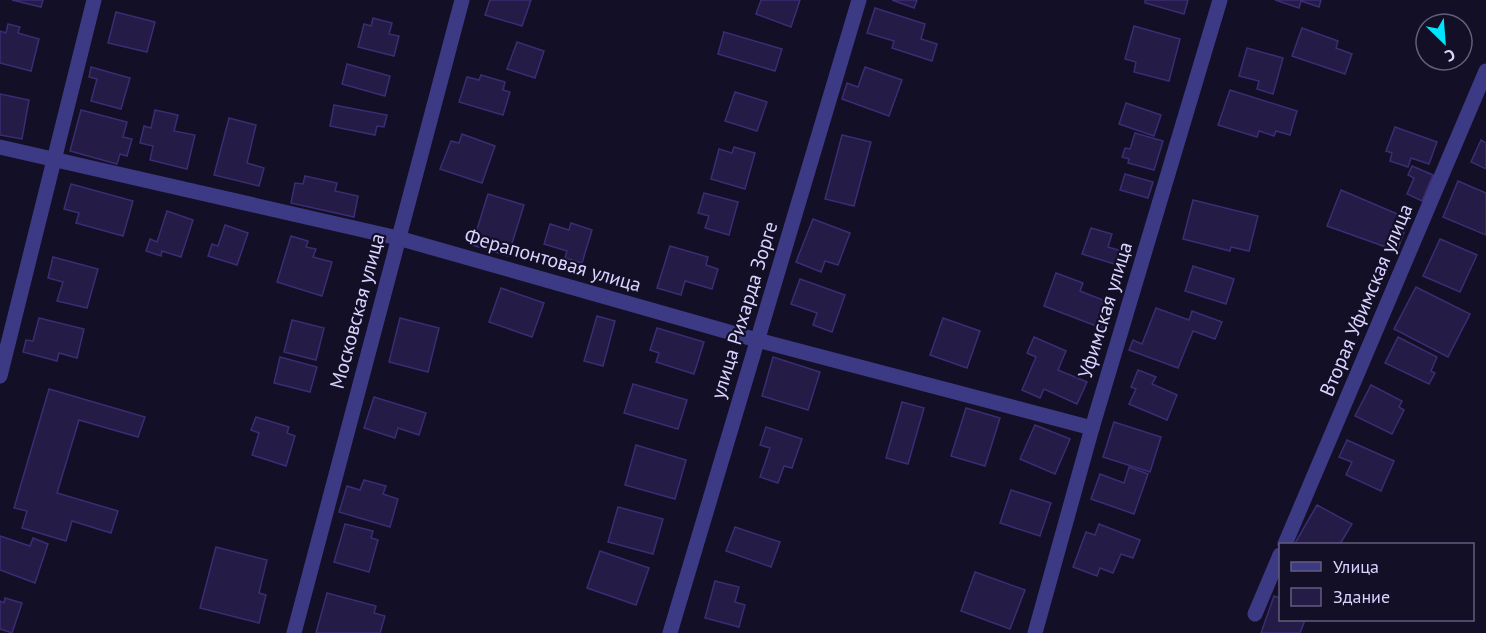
<svg xmlns="http://www.w3.org/2000/svg" width="1486" height="633" viewBox="0 0 1486 633" font-family="'PT Sans',sans-serif">
	<style>
		.building { fill: #241b47; stroke: #3b2d73; stroke-width: 1.5 }
		.lines { fill: none; stroke-linecap: round; stroke-linejoin: round }
		.minor { stroke: #3d3a85; stroke-width: 15 }
		.labels { text-anchor: middle; dominant-baseline: central; stroke-width: 4.5; stroke-linejoin: round; paint-order: stroke }
		.street-label { font-size: 20px; fill: #d9d4ff; stroke: #130f26 }
	</style>
	<rect width="100%" height="100%" fill="#130f26"/>
	<!-- building -->
	<g class="building">
		<polygon points="12,0 43,0 41,7"/>
		<polygon points="490,0 531,0 522,26 485,15"/>
		<polygon points="761,0 800,0 791,27 756,14"/>
		<polygon points="892,0 917,0 914,8"/>
		<polygon points="1145,0 1188,0 1184,14 1145,3"/>
		<polygon points="1275,0 1321,0 1319,7 1301,1 1299,8"/>
		<polygon points="875,8 925,24 921,39 937,44 932,61 892,48 894,41 867,33"/>
		<polygon points="116,12 155,22 147,52 108,43"/>
		<polygon points="373,18 392,23 389,34 399,36 394,56 358,47 364,24 371,26"/>
		<polygon points="8,24 20,27 18,33 39,39 31,71 0,63 0,31 6,33"/>
		<polygon points="1134,26 1180,39 1169,81 1134,72 1136,62 1125,59"/>
		<polygon points="1302,28 1338,41 1336,48 1352,54 1345,74 1292,56"/>
		<polygon points="724,32 782,49 775,71 718,54"/>
		<polygon points="517,42 544,51 535,78 507,69"/>
		<polygon points="1247,48 1283,58 1273,94 1257,89 1259,81 1239,76"/>
		<polygon points="347,64 390,76 385,96 342,84"/>
		<polygon points="91,67 130,78 121,109 91,101 97,79 89,77"/>
		<polygon points="865,67 902,80 889,116 842,99 847,83 858,87"/>
		<polygon points="481,75 505,82 503,90 510,92 503,115 459,102 467,77 479,80"/>
		<polygon points="1230,90 1297,111 1290,135 1276,131 1274,136 1259,131 1257,137 1218,125"/>
		<polygon points="735,92 767,102 757,131 725,121"/>
		<polygon points="0,94 29,100 22,139 0,135"/>
		<polygon points="1126,103 1161,115 1154,136 1119,124"/>
		<polygon points="334,105 387,115 384,127 377,126 375,135 330,126"/>
		<polygon points="81,110 127,122 123,137 132,139 127,156 120,154 117,164 70,151"/>
		<polygon points="155,110 178,115 174,131 195,135 187,169 150,160 153,146 140,143 144,126 151,128"/>
		<polygon points="229,118 256,125 247,163 264,168 259,186 214,175"/>
		<polygon points="1395,127 1437,142 1429,164 1411,158 1408,167 1390,161 1392,153 1386,151"/>
		<polygon points="1135,133 1163,141 1154,170 1128,163 1129,159 1122,157 1125,148 1130,149"/>
		<polygon points="462,134 495,146 482,183 440,169 451,141 459,143"/>
		<polygon points="842,135 871,142 854,206 825,199"/>
		<polygon points="1481,140 1486,143 1486,169 1471,162"/>
		<polygon points="734,147 755,153 745,189 711,179 719,149 732,153"/>
		<polygon points="1412,166 1433,175 1422,201 1407,194 1414,178 1408,175"/>
		<polygon points="1125,174 1153,182 1148,198 1120,190"/>
		<polygon points="305,176 337,183 335,191 358,196 354,217 291,203 295,183 303,184"/>
		<polygon points="1458,181 1486,193 1486,235 1443,217"/>
		<polygon points="71,184 133,201 123,236 76,223 79,213 64,209"/>
		<polygon points="1341,190 1409,219 1397,251 1327,226"/>
		<polygon points="704,193 738,202 729,235 705,228 709,216 698,213"/>
		<polygon points="488,194 524,205 508,256 472,245"/>
		<polygon points="1193,200 1258,216 1249,251 1231,247 1230,251 1183,239"/>
		<polygon points="167,211 193,220 181,257 162,251 161,256 146,251 150,239 157,242"/>
		<polygon points="813,219 850,233 838,265 825,261 821,272 796,262"/>
		<polygon points="571,223 592,230 582,263 565,258 567,251 544,244 550,224 569,230"/>
		<polygon points="225,225 248,233 237,265 208,256 212,244 218,246"/>
		<polygon points="1091,228 1112,234 1108,247 1125,252 1121,266 1082,254"/>
		<polygon points="291,236 308,241 306,247 316,249 313,257 332,262 322,296 277,282"/>
		<polygon points="1440,239 1477,255 1460,292 1423,276"/>
		<polygon points="670,246 708,257 706,265 718,269 712,289 685,281 681,295 657,288"/>
		<polygon points="53,257 98,269 87,308 57,301 63,282 48,278"/>
		<polygon points="1193,266 1234,279 1226,304 1185,291"/>
		<polygon points="1056,273 1083,283 1080,291 1113,304 1104,329 1044,306"/>
		<polygon points="800,279 845,295 832,332 813,325 817,313 791,304"/>
		<polygon points="1416,287 1470,314 1448,357 1394,329"/>
		<polygon points="501,288 544,303 532,337 489,322"/>
		<polygon points="1156,308 1189,320 1192,311 1222,322 1215,339 1193,331 1178,368 1129,350 1133,340 1142,344"/>
		<polygon points="597,316 615,321 603,366 584,361"/>
		<polygon points="39,318 84,329 77,358 59,353 57,361 23,352 26,340 33,341"/>
		<polygon points="400,318 439,328 428,372 389,362"/>
		<polygon points="943,318 980,331 967,368 930,355"/>
		<polygon points="292,320 324,328 316,360 284,352"/>
		<polygon points="657,328 704,342 694,374 656,362 659,353 650,350"/>
		<polygon points="1034,337 1066,351 1058,370 1087,382 1077,404 1044,389 1040,398 1022,390 1036,357 1027,353"/>
		<polygon points="1398,337 1437,357 1431,371 1435,373 1429,384 1385,363"/>
		<polygon points="280,357 317,367 310,392 274,383"/>
		<polygon points="773,357 820,372 808,410 762,396"/>
		<polygon points="1138,370 1156,377 1152,384 1177,395 1167,420 1129,404 1136,389 1131,387"/>
		<polygon points="633,384 687,400 678,429 624,413"/>
		<polygon points="1371,385 1402,401 1399,407 1404,410 1392,434 1355,416"/>
		<polygon points="49,389 145,417 138,437 79,420 57,493 118,511 111,533 72,521 66,541 22,528 27,511 14,508"/>
		<polygon points="374,397 426,413 419,435 398,428 395,438 364,428"/>
		<polygon points="902,402 924,408 908,464 886,458"/>
		<polygon points="966,408 1000,418 985,466 951,456"/>
		<polygon points="256,417 289,427 287,433 295,436 286,466 252,455 259,433 251,430"/>
		<polygon points="1114,422 1161,437 1150,472 1103,457"/>
		<polygon points="1035,425 1070,439 1055,474 1020,459"/>
		<polygon points="766,427 802,439 792,468 784,466 778,483 760,477 770,448 760,445"/>
		<polygon points="1347,440 1394,461 1381,491 1346,475 1352,462 1339,457"/>
		<polygon points="636,445 686,460 675,499 625,485"/>
		<polygon points="1129,467 1148,474 1134,514 1091,499 1100,474 1124,483"/>
		<polygon points="364,480 386,486 383,494 398,499 390,527 339,512 347,486 360,490"/>
		<polygon points="1011,490 1051,503 1040,536 1000,523"/>
		<polygon points="1317,505 1352,524 1340,544 1295,543"/>
		<polygon points="618,507 663,519 653,554 608,542"/>
		<polygon points="345,524 373,531 371,538 378,540 369,572 334,562"/>
		<polygon points="1099,524 1140,540 1133,558 1121,554 1113,573 1100,568 1097,576 1073,567 1086,532 1095,535"/>
		<polygon points="735,527 780,542 771,567 726,551"/>
		<polygon points="0,536 30,546 33,538 48,544 35,583 0,570"/>
		<polygon points="216,547 267,560 259,593 266,595 259,623 200,608"/>
		<polygon points="600,551 649,568 636,605 587,588"/>
		<polygon points="975,572 1025,590 1010,629 961,611"/>
		<polygon points="715,581 739,587 735,602 745,605 739,627 705,618"/>
		<polygon points="327,593 376,606 374,613 385,616 380,633 316,633"/>
		<polygon points="1274,596 1280,598 1280,620 1305,620 1300,633 1261,633"/>
		<polygon points="5,598 22,603 12,633 0,629 0,601 4,603"/>
	</g>
	<g class="lines">
		<!-- minor -->
		<g class="minor">
			<polyline points="0,147 398,238 757,340 1092,428"/>
			<polyline points="0,376 94,0"/>
			<polyline points="1285,544 1486,71"/>
			<polyline points="1255,614 1280,555"/>
			<polyline points="294,633 462,0"/>
			<polyline points="670,633 859,0"/>
			<polyline points="1035,633 1092,428 1220,0"/>
		</g>
	</g>
	<g class="labels">
		<!-- street labels -->
		<g class="street-label">
			<text transform="translate(553 260) rotate(16)">Ферапонтовая улица</text>
			<text transform="translate(1366 300) rotate(-67)">Вторая Уфимская улица</text>
			<text transform="translate(744 310) rotate(-73)">улица Рихарда Зорге</text>
			<text transform="translate(1105 310) rotate(-73)">Уфимская улица</text>
			<text transform="translate(357 311) rotate(-75)">Московская улица</text>
		</g>
	</g>
	<!-- legend -->
	<rect x="1279" y="543" width="195" height="78" fill="#130f26" stroke="#625e7d" stroke-width="1.5"/>
	<rect x="1291" y="562" width="30" height="9" fill="#3d3a85" stroke="#625e7d" stroke-width="1.5"/>
	<text x="1333" y="573" font-size="18" fill="#d9d4ff">Улица</text>
	<rect x="1291" y="588" width="30" height="18" fill="#241b47" stroke="#625e7d" stroke-width="1.5"/>
	<text x="1333" y="603" font-size="18" fill="#d9d4ff">Здание</text>
	<!-- north arrow -->
	<g transform="translate(1444 42) rotate(155)"><circle r="28" fill="#130f26" stroke="#625e7d" stroke-width="1.5"/>
	<path d="M0-4.5L10 22L0 15L-10 22Z" fill="#00e5ff"/>
	<text y="-9" font-size="16" font-weight="bold" text-anchor="middle" fill="#d9d4ff">С</text>
	</g>
</svg>
